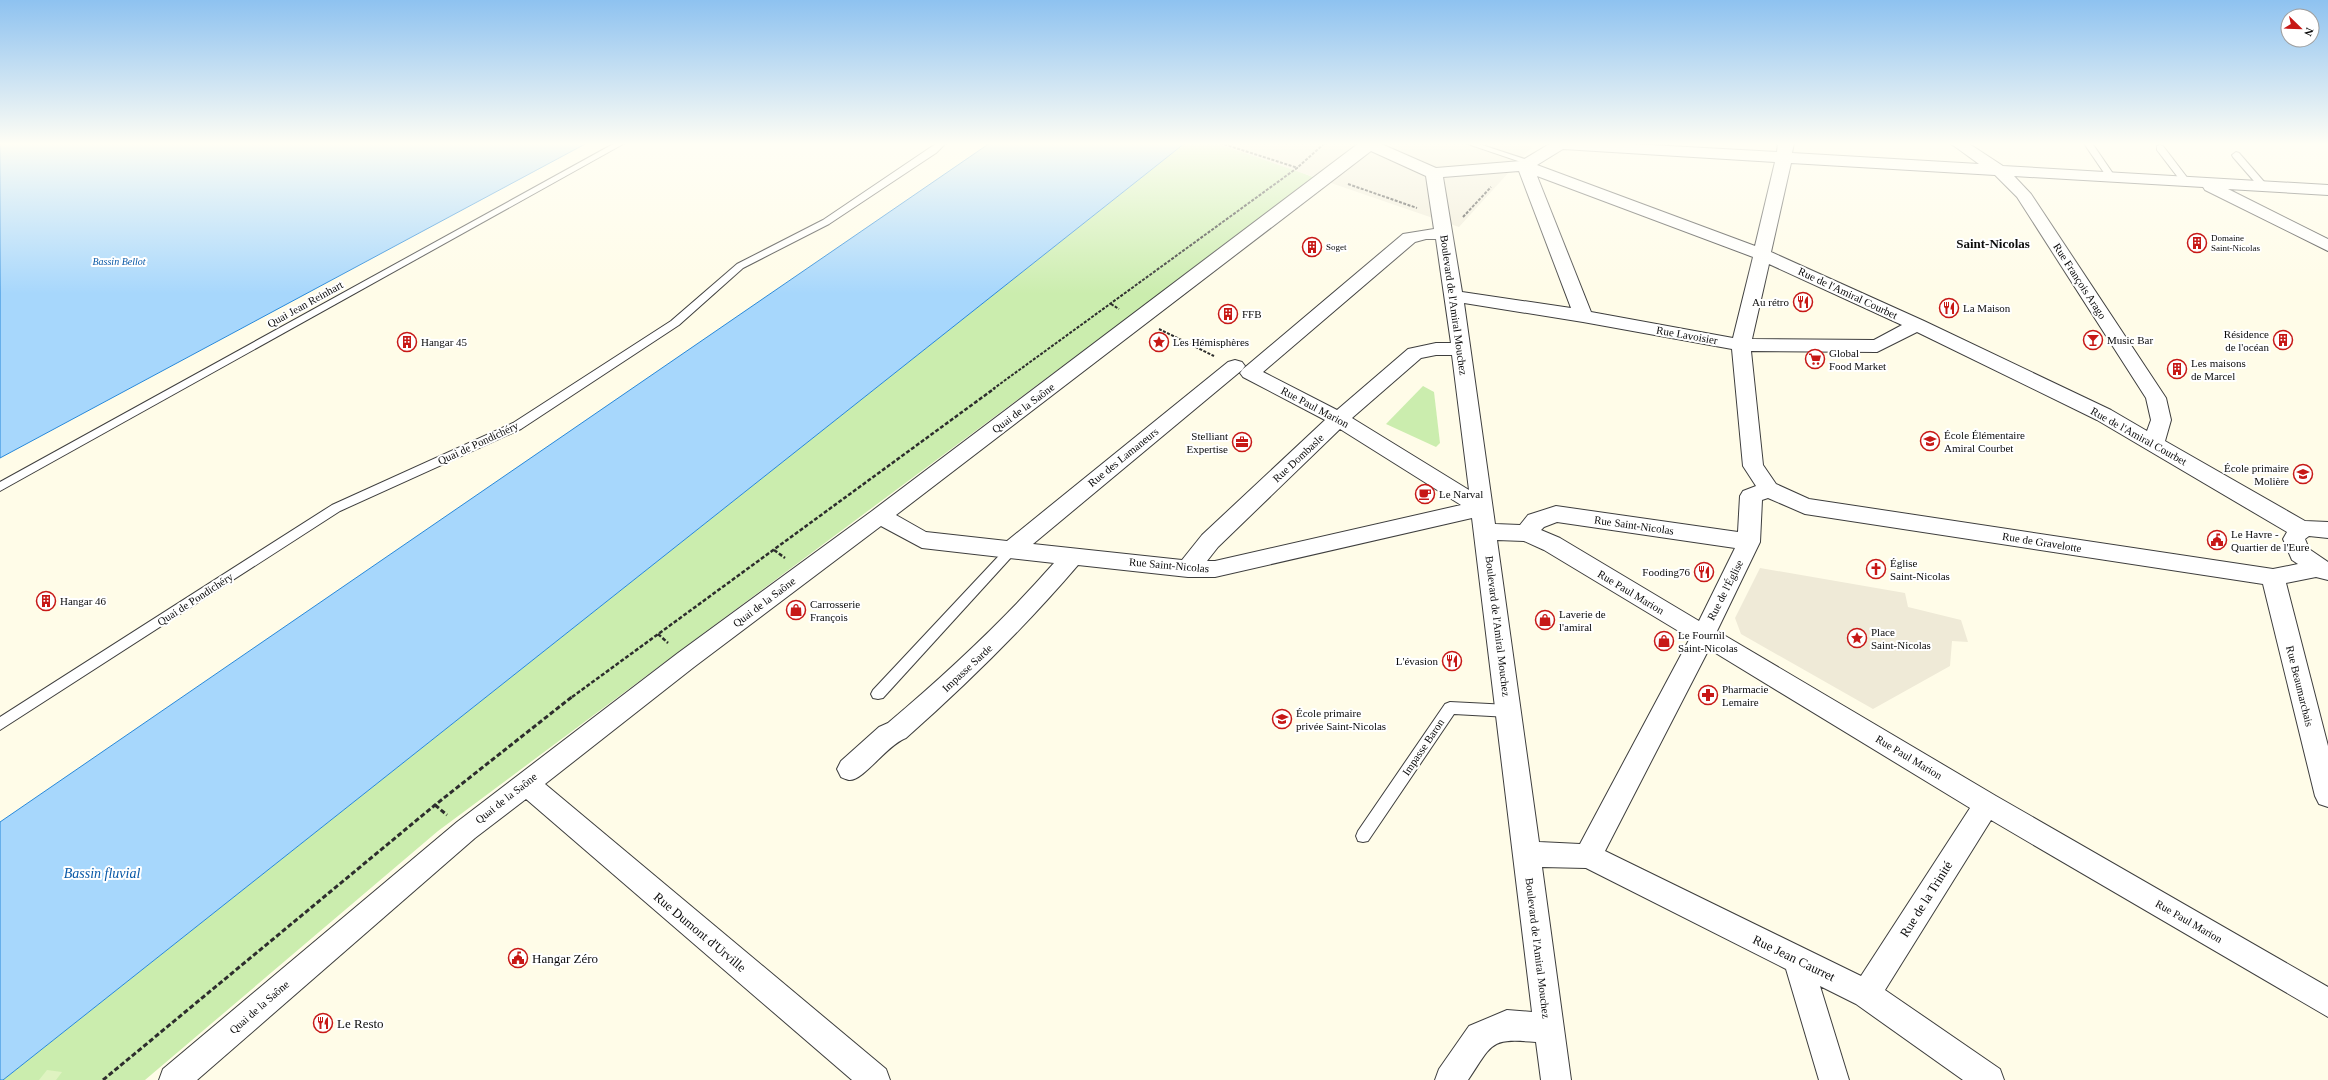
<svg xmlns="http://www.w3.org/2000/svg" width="2328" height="1080" viewBox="0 0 2328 1080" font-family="'Times New Roman',serif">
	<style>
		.green { fill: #cbedae }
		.pitch { fill: #dff3c1 }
		.plaza { fill: #efead7 }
		.water { fill: #a7d7fc; stroke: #2788da }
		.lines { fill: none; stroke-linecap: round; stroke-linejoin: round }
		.lane-casing { stroke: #3e3e3e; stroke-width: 2 }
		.street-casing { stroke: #3e3e3e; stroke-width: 2 }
		.path-far2 { stroke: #2d2d2d; stroke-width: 2; stroke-dasharray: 3 1.5; stroke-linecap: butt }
		.path-far1 { stroke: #2d2d2d; stroke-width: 2.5; stroke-dasharray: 4 2; stroke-linecap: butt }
		.path { stroke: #2d2d2d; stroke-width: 3; stroke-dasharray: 5 2.5; stroke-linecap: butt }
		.lane { fill: #fff; fill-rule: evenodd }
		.street { fill: #fff; fill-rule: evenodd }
		.labels { text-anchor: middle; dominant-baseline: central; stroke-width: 4; stroke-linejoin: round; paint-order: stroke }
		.far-poi-label { font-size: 9px; fill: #0b0b0b; stroke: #fff; text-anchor: start }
		.far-water-label { font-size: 10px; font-style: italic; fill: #0959a7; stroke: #fff }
		.street-label { font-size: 11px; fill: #0b0b0b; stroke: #fff }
		.poi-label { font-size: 11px; fill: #0b0b0b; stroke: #fff; text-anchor: start }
		.far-district-label { font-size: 13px; font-weight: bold; fill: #0b0b0b; stroke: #fff }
		.near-street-label { font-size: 13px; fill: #0b0b0b; stroke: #fff }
		.near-poi-label { font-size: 13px; fill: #0b0b0b; stroke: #fff; text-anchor: start }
		.near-water-label { font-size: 14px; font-style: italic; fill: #0959a7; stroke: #fff }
	</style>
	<rect width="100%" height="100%" fill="#fffce8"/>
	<!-- green -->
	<g class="green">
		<polygon points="1185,143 1315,143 1288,167 1315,178 438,831 145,1080 3,1080"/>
		<polygon points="1423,386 1434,392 1440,443 1436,447 1386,424"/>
	</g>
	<!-- pitch -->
	<polygon class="pitch" points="47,1070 62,1072 56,1080 39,1080"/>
	<!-- plaza -->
	<g class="plaza">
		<polygon points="1215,143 1518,143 1532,147 1459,227"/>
		<polygon points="1760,568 1905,593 1908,607 1961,620 1968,642 1952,641 1950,666 1873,709 1741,634 1735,618"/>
	</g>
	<!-- water -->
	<g class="water">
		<polygon points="0,143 587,143 0,458"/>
		<polygon points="990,143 1185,143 3,1080 0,1080 0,822"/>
	</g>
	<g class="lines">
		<!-- lane casing -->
		<g class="lane-casing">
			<g id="lane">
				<polygon points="615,143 625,143 0,491 0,482"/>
				<polygon points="937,143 946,143 936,153 829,224 743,268 679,325 521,429 340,511 0,730 0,717 332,505 513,423 671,321 737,264 823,220"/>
				<polygon points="1465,143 1476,143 1534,162 1527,164"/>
				<polygon points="2086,143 2092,143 2116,178 2115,180 2109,180 2085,145"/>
				<polygon points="2160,145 2163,146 2189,180 2189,184 2183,184 2157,150 2157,146"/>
				<polygon points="2236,152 2239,153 2266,184 2266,188 2260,188 2233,157 2232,155"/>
				<polygon points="1012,545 1016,546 1018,549 1016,552 883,698 878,699 873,698 871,694 873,690 1008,546"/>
				<polygon points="1450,702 1509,705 1514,707 1516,711 1514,715 1509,717 1454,714 1368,841 1363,842 1358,841 1356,836 1358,831 1445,704"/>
			</g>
		</g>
		<!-- street casing -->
		<g class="street-casing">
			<path id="street" d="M1359,143H1379L1436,168L1521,161L1551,143H1615L1777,152L1778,143H1794L1792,153L1979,164L1950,143H1968L2003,166L2328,185V195L2228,189L2328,239V251L2205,190L2203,187L2014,176L2031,194L2166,398L2171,420L2165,441L2305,521L2328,522V538L2309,536L2305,539L2309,549L2328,562V580L2316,577L2286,583L2328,746V807L2319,804L2315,796L2263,584L1805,514L1768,498L1762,500L1760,542L1717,631L1996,796L2328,987V1017L1991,820L1885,990L2000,1069L2004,1080H1963L1856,1004L1820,986L1849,1080H1819L1786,969L1586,868L1542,867L1571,1080H1541L1536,1042C1489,1038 1493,1043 1468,1080H1435L1439,1069L1469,1026L1507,1010L1532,1012L1472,518L1215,577H1188L1078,565C1025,627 967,684 906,738C888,744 864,780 850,780C848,780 843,778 841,777L837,769L841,761L879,727L888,723C947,673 1003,621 1054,563L922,548L881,526L694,667L545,784L886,1069L890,1080H852L526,799L475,838L197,1080H159L163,1069L457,822L678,653L872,511ZM1563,149L1775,162L1755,246L1537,165ZM1371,151L1426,176L1434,229L1403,234L1243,369L1240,373L1243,377L1325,420L1202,535L1182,560L1033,544L1242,370L1245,366L1242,362L1235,360L1228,362L1007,541L926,532L896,515ZM1791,163L1995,175L2017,197L2146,398L2151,420L2147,431L2111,410L1924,321L1771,252ZM1519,171L1571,308L1462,292L1443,177ZM1537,176L1753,257L1733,338L1591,312ZM1426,239H1436L1451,343H1436L1408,349L1337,410L1263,372L1415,242ZM1769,264L1902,325L1874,340L1752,339ZM1464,303L1583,322L1732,349L1743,466L1756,486L1743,491L1740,496L1738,532L1556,506L1528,515L1520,525L1495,524ZM1917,332L2097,420L2287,532L2283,539L2292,560L2298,564L2273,569L1809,499L1776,484L1763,465L1751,351L1877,352ZM1436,355H1452L1469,490L1352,418L1421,358ZM1340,429L1461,505L1215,561H1207L1218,547ZM1557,522L1735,548L1699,621L1560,538L1541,530L1544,527ZM1497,540L1524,541L1544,550L1690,638L1580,844L1539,842ZM1709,649L1970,808L1861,976L1605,851Z"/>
		</g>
		<!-- path-far2 -->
		<g class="path-far2">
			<polyline points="1220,143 1298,168"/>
			<polyline points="1348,184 1417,208"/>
			<polyline points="1463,217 1491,187"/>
			<polyline points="1111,304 1119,309"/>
			<polyline points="1159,329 1214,356"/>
			<polyline points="993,389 1297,168 1325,143"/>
		</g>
		<!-- path-far1 -->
		<g class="path-far1">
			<polyline points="774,550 785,558"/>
			<polyline points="658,634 668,643"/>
			<polyline points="572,697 995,388"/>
		</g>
		<!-- path -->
		<g class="path">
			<polyline points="435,805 447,815"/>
			<polyline points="103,1080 435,805 573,696"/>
		</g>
		<!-- lane -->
		<use href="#lane" class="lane"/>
		<!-- street -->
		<use href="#street" class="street"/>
	</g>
	<!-- sky -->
	<linearGradient id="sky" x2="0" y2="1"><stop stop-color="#8ec2f0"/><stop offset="0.49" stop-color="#fffef5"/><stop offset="1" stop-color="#fffef5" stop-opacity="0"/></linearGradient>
	<rect width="2328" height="294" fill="url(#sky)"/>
	<!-- icons -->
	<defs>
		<g id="building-ring" transform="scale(1)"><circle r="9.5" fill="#fff" stroke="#c71816" stroke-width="1.5"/><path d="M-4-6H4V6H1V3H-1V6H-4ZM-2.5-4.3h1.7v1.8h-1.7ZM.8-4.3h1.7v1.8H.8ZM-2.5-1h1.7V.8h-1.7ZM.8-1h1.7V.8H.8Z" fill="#c71816"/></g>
		<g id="restaurant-ring" transform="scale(1)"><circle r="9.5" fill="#fff" stroke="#c71816" stroke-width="1.5"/><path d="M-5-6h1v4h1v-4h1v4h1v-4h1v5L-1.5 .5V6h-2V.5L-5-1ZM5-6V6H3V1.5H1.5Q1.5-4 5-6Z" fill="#c71816"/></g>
		<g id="bar-ring" transform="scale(1)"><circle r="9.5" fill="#fff" stroke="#c71816" stroke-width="1.5"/><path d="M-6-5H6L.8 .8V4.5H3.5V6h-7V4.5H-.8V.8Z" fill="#c71816"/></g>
		<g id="sight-ring" transform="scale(1)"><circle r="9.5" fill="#fff" stroke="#c71816" stroke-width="1.5"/><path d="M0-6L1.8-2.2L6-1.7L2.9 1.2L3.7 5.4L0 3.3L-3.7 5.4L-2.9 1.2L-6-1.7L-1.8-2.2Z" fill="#c71816"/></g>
		<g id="supermarket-ring" transform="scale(1)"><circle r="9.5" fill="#fff" stroke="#c71816" stroke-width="1.5"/><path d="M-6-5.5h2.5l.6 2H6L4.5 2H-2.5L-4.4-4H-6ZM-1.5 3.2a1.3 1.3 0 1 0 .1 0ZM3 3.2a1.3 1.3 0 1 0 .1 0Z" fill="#c71816"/></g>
		<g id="school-ring" transform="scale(1)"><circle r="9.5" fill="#fff" stroke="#c71816" stroke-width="1.5"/><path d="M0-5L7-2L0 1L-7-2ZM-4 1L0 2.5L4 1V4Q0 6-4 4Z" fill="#c71816"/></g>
		<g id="office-ring" transform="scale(1)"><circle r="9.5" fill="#fff" stroke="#c71816" stroke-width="1.5"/><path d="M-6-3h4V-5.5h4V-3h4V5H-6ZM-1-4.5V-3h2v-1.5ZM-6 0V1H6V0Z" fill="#c71816"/></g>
		<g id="cafe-ring" transform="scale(1)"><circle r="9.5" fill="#fff" stroke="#c71816" stroke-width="1.5"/><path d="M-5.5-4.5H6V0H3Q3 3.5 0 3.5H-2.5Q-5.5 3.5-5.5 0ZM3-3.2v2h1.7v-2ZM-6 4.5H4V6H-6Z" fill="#c71816"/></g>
		<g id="civic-ring" transform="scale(1)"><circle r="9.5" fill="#fff" stroke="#c71816" stroke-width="1.5"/><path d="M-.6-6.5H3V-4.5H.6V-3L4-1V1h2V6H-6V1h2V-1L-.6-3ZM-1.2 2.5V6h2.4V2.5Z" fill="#c71816"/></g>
		<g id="church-ring" transform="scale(1)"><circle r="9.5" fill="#fff" stroke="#c71816" stroke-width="1.5"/><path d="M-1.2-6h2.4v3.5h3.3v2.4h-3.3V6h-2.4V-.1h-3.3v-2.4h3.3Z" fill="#c71816"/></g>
		<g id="shop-ring" transform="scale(1)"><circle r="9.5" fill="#fff" stroke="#c71816" stroke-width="1.5"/><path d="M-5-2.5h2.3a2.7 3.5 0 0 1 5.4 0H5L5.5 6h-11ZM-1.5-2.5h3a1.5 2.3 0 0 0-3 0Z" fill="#c71816"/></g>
		<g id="pharmacy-ring" transform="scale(1)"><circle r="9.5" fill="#fff" stroke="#c71816" stroke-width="1.5"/><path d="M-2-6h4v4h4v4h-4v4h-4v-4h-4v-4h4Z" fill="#c71816"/></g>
	</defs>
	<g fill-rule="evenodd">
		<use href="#building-ring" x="2197" y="243"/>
		<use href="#building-ring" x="1312" y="247"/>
		<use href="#restaurant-ring" x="1803" y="302"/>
		<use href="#restaurant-ring" x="1949" y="308"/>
		<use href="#building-ring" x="1228" y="314"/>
		<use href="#bar-ring" x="2093" y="340"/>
		<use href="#building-ring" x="2283" y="340"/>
		<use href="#building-ring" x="407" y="342"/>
		<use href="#sight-ring" x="1159" y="342"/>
		<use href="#supermarket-ring" x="1815" y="359"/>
		<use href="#building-ring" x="2177" y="369"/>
		<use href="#school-ring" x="1930" y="441"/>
		<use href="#office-ring" x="1242" y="442"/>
		<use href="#school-ring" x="2303" y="474"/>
		<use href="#cafe-ring" x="1425" y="494"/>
		<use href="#civic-ring" x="2217" y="540"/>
		<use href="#church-ring" x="1876" y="569"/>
		<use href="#restaurant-ring" x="1704" y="572"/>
		<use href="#building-ring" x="46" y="601"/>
		<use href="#shop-ring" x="796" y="610"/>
		<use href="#shop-ring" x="1545" y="620"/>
		<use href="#sight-ring" x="1857" y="638"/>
		<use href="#shop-ring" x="1664" y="641"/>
		<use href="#restaurant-ring" x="1452" y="661"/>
		<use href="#pharmacy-ring" x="1708" y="695"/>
		<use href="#school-ring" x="1282" y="719"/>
		<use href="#civic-ring" x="518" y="958"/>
		<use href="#restaurant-ring" x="323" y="1023"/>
	</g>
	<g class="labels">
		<!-- far-poi labels -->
		<g class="far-poi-label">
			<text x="2211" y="238">Domaine<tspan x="2211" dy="10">Saint-Nicolas</tspan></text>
			<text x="1326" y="247">Soget</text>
		</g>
		<!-- far-water labels -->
		<g class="far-water-label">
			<text x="119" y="261">Bassin Bellot</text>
		</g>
		<!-- street labels -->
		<g class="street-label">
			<text transform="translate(2080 281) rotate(57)">Rue François Arago</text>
			<text transform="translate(1848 293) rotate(25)">Rue de l'Amiral Courbet</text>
			<text transform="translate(305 304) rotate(-29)">Quai Jean Reinhart</text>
			<text transform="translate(1454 305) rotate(82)">Boulevard de l'Amiral Mouchez</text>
			<text transform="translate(1687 335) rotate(10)">Rue Lavoisier</text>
			<text transform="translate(1315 407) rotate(28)">Rue Paul Marion</text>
			<text transform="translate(1023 408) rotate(-37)">Quai de la Saône</text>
			<text transform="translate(2139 436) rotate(29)">Rue de l'Amiral Courbet</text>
			<text transform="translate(478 443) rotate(-25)">Quai de Pondichéry</text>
			<text transform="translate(1123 457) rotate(-39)">Rue des Lamaneurs</text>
			<text transform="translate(1298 458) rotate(-43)">Rue Dombasle</text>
			<text transform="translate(1634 525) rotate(8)">Rue Saint-Nicolas</text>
			<text transform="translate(2042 542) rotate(9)">Rue de Gravelotte</text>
			<text transform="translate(1169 565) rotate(5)">Rue Saint-Nicolas</text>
			<text transform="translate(1725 590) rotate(-63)">Rue de l'Église</text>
			<text transform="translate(1631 592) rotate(31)">Rue Paul Marion</text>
			<text transform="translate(195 599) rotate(-33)">Quai de Pondichéry</text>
			<text transform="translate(764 602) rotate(-37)">Quai de la Saône</text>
			<text transform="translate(1498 626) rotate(83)">Boulevard de l'Amiral Mouchez</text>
			<text transform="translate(967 668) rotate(-43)">Impasse Sarde</text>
			<text transform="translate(2300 686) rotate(76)">Rue Beaumarchais</text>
			<text transform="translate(1423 747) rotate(-56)">Impasse Baron</text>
			<text transform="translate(1909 757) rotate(31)">Rue Paul Marion</text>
			<text transform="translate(506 798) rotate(-38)">Quai de la Saône</text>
			<text transform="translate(2189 921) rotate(30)">Rue Paul Marion</text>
			<text transform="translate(1538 948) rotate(83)">Boulevard de l'Amiral Mouchez</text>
			<text transform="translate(259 1007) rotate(-41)">Quai de la Saône</text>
		</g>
		<!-- poi labels -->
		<g class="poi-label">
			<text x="1789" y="302" text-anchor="end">Au rétro</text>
			<text x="1963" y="308">La Maison</text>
			<text x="1242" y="314">FFB</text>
			<text x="2269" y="334" text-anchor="end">Résidence<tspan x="2269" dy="13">de l'océan</tspan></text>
			<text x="2107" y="340">Music Bar</text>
			<text x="421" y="342">Hangar 45</text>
			<text x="1173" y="342">Les Hémisphères</text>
			<text x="1829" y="353">Global<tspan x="1829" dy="13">Food Market</tspan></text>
			<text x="2191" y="363">Les maisons<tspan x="2191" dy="13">de Marcel</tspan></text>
			<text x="1944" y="435">École Élémentaire<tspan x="1944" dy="13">Amiral Courbet</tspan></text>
			<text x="1228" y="436" text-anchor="end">Stelliant<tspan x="1228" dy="13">Expertise</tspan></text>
			<text x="2289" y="468" text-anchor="end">École primaire<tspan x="2289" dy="13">Molière</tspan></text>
			<text x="1439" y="494">Le Narval</text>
			<text x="2231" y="534">Le Havre -<tspan x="2231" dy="13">Quartier de l'Eure</tspan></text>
			<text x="1890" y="563">Église<tspan x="1890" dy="13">Saint-Nicolas</tspan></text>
			<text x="1690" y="572" text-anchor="end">Fooding76</text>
			<text x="60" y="601">Hangar 46</text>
			<text x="810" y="604">Carrosserie<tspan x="810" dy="13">François</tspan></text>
			<text x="1559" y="614">Laverie de<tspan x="1559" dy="13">l'amiral</tspan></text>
			<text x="1871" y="632">Place<tspan x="1871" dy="13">Saint-Nicolas</tspan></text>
			<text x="1678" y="635">Le Fournil<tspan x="1678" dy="13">Saint-Nicolas</tspan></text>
			<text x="1438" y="661" text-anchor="end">L'évasion</text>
			<text x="1722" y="689">Pharmacie<tspan x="1722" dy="13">Lemaire</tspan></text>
			<text x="1296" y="713">École primaire<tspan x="1296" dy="13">privée Saint-Nicolas</tspan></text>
		</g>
		<!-- far-district labels -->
		<g class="far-district-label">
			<text x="1993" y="243">Saint-Nicolas</text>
		</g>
		<!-- near-street labels -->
		<g class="near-street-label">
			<text transform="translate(1926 899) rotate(-58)">Rue de la Trinité</text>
			<text transform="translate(700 932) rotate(40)">Rue Dumont d'Urville</text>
			<text transform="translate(1794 958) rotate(26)">Rue Jean Caurret</text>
		</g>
		<!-- near-poi labels -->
		<g class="near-poi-label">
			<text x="532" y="958">Hangar Zéro</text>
			<text x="337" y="1023">Le Resto</text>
		</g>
		<!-- near-water labels -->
		<g class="near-water-label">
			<text x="102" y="873">Bassin fluvial</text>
		</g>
	</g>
	<!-- north arrow -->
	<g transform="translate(2300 28) rotate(113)"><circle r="19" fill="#ffffff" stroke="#9d9d9d"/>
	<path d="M0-3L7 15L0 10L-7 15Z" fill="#c71816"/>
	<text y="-6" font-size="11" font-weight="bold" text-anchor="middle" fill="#0b0b0b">N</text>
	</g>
</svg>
